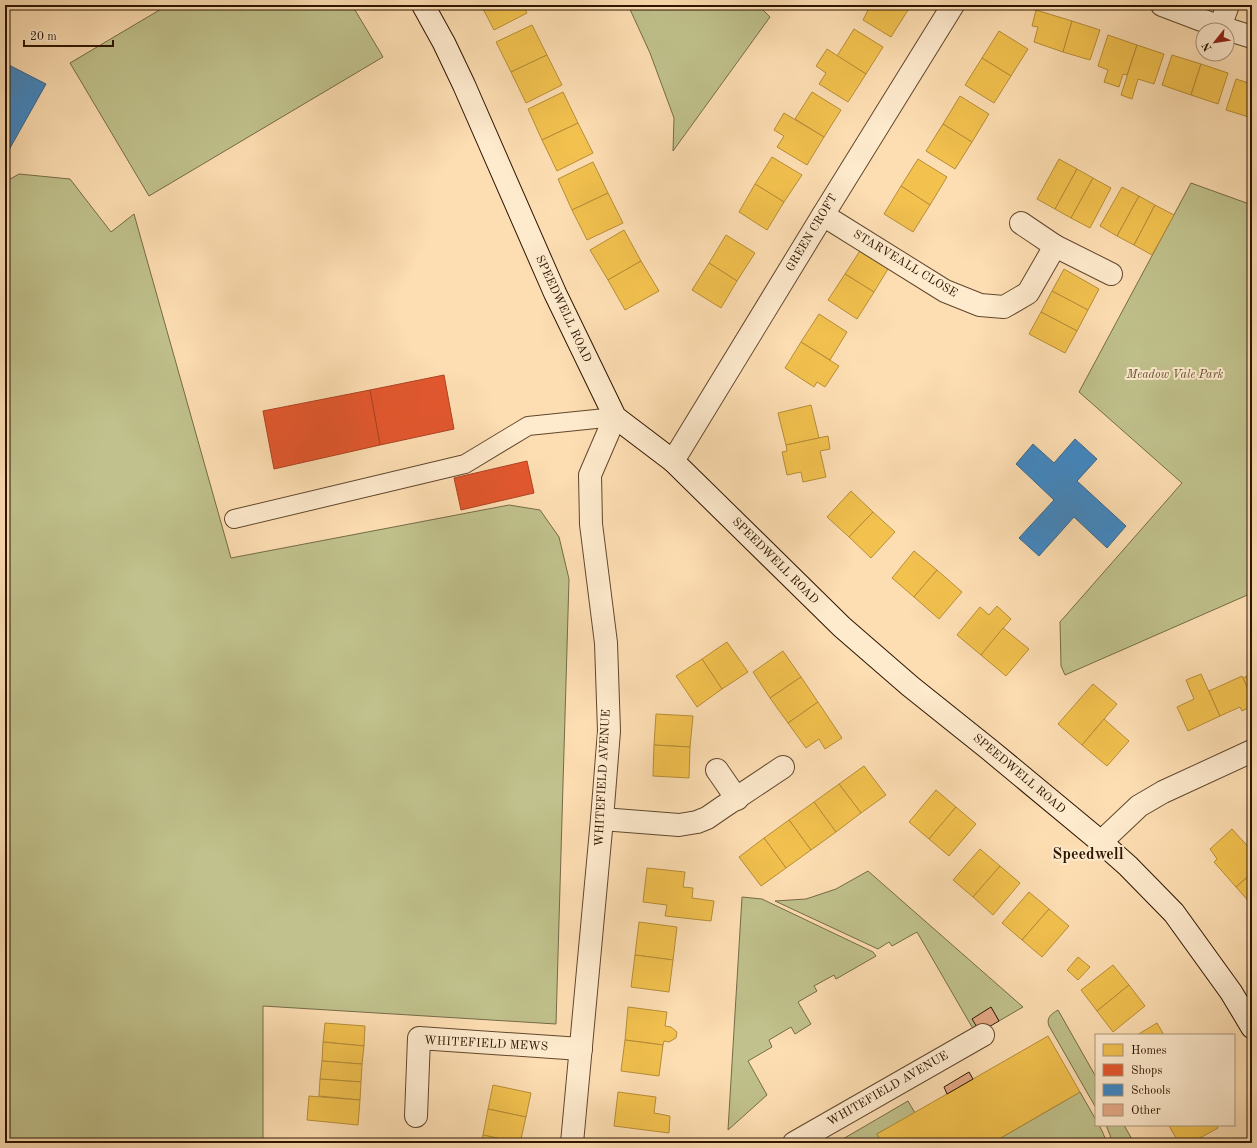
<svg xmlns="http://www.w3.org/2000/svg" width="1257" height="1148" viewBox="0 0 1257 1148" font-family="'Old Standard TT',serif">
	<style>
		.green { fill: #c0c18c; stroke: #766b46 }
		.homes { fill: #f2c14e; stroke: #b78d37 }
		.shops { fill: #e4572e; stroke: #ad4320 }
		.schools { fill: #3f88c5; stroke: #3a668a }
		.building { fill: #e4a986; stroke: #2d1500 }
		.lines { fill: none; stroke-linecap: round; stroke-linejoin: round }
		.lane-casing { stroke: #61472c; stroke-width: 20 }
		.street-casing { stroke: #61472c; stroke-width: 24 }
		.secondary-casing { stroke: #2d1500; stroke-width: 24 }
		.lane { stroke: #feeacd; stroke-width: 18 }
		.street { stroke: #feeacd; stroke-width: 22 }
		.secondary { stroke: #feeacd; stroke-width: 22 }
		.labels { text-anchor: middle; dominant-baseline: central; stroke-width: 4; stroke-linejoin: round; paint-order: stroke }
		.street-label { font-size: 12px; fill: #2d1500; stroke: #feeacd }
		.park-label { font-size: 12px; font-style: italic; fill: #605131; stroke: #feeacd }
		.district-label { font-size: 16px; font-weight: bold; fill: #2d1500; stroke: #feeacd }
	</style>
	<rect width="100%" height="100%" fill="#fddeb2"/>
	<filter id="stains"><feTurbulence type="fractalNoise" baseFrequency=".005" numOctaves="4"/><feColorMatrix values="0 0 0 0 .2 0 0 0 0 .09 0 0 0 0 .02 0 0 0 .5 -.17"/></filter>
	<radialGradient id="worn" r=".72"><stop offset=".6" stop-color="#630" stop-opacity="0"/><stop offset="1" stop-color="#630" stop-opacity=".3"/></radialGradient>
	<!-- green -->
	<g class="green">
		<polygon points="168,5 352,5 383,57 149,196 70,63"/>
		<polygon points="628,5 758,5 770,17 673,151 674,118 650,53"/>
		<polygon points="19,174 70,179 111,232 134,214 231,558 509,505 540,510 559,537 569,579 556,1024 263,1006 263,1143 5,1143 5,182"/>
		<polygon points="1191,183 1252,205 1252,593 1065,675 1061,666 1060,622 1182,483 1079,392"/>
		<polygon points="868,871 1023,1007 999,1021 991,1008 973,1019 980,1032 972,1027 917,932 892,946 889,942 878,949 775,901 806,899 836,889"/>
		<polygon points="742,897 762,899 873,952 876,956 836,979 834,975 814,986 817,991 798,1002 811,1024 795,1034 791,1027 769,1040 772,1047 748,1061 767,1095 728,1130"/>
		<path d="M1058,1010L1096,1077V1108L1049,1026C1046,1018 1051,1014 1058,1010Z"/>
		<path d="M1080,1092L1096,1120V1125H1099C1102,1131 1105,1136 1106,1143H992Z"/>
		<polygon points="908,1101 915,1113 877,1134 882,1143 836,1143"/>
		<polygon points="1106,1125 1124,1125 1134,1143 1112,1143 1110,1135"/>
	</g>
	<!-- homes -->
	<g class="homes">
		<polygon points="481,5 523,5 527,13 494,30"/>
		<polygon points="865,5 900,5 908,10 891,37 863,20 869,8"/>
		<polygon points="900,5 911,5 908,10"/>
		<polygon points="1036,10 1072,21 1063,52 1034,42 1038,27 1032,26"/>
		<polygon points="1072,21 1100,30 1090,60 1063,52"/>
		<polygon points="532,25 547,55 511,72 496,42"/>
		<polygon points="854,29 883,47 866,74 837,56"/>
		<polygon points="999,31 1028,49 1011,76 982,58"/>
		<polygon points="1108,35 1137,45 1127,75 1123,74 1119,87 1104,82 1108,70 1098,66"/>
		<polygon points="1137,45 1164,54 1154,84 1138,79 1132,99 1121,95"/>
		<polygon points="827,49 866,74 848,102 819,84 826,73 816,66"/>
		<polygon points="547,55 562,85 526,103 511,72"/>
		<polygon points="1172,55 1201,64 1191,95 1162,85"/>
		<polygon points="982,58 1011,76 994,103 965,85"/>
		<polygon points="1201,64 1228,73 1218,104 1191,95"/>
		<polygon points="1236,79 1252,84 1252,118 1226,110"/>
		<polygon points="563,92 578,123 542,140 528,109"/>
		<polygon points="812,92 841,110 824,137 795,119"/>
		<polygon points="960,96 989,114 972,142 943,124"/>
		<polygon points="784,113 824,137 807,165 777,147 784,136 774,130"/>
		<polygon points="578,123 593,153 557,171 542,140"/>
		<polygon points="943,124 972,142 955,169 926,151"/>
		<polygon points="772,157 802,175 784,202 755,184"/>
		<polygon points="918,159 947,177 930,205 901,186"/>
		<polygon points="1059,159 1077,169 1055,209 1037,199"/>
		<polygon points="593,162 608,193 572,210 558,179"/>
		<polygon points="1077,169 1093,178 1071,218 1055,209"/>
		<polygon points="1093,178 1111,188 1090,228 1071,218"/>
		<polygon points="755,184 784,202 767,230 739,212"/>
		<polygon points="901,186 930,205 913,232 884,214"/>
		<polygon points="1122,187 1139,196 1117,236 1100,226"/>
		<polygon points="608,193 623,223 587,240 572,210"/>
		<polygon points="1139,196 1155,205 1134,245 1117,236"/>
		<polygon points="1155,205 1174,215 1152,255 1134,245"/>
		<polygon points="624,230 641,261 608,280 590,250"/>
		<polygon points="726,235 755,253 737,281 709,263"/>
		<polygon points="863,246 891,264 874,292 845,274"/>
		<polygon points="641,261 659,291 625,310 608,280"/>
		<polygon points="709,263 737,281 721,308 692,290"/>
		<polygon points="1064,269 1099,289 1088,310 1052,291"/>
		<polygon points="845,274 874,292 857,319 828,300"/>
		<polygon points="1052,291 1088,310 1077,331 1041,312"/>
		<polygon points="1041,312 1077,331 1065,353 1029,334"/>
		<polygon points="819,314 847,332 830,360 801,342"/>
		<polygon points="801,342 839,366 825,387 817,382 814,387 785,368"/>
		<polygon points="811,405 819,438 786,445 778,413"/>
		<polygon points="828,436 830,449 820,451 826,477 803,482 801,472 787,475 782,452 787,451 786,445"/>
		<polygon points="851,491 873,512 849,537 827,517"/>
		<polygon points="873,512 895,532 871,558 849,537"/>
		<polygon points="914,551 937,570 914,597 892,578"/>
		<polygon points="937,570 962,592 939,619 914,597"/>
		<polygon points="997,606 1011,619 981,655 957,635 980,607 989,615"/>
		<polygon points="1003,628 1029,649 1006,676 981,655"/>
		<polygon points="727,642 748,672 722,689 702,659"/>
		<polygon points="783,651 801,677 770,698 753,672"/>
		<polygon points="702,659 722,689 697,707 676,676"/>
		<polygon points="1201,674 1220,716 1188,731 1177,707 1194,699 1186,680"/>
		<polygon points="1252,674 1252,698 1243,678"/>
		<polygon points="1242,676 1252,698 1252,706 1242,711 1240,707 1220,716 1209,691"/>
		<polygon points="801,677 818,702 788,723 770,698"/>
		<polygon points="1093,684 1117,704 1082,745 1058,724"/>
		<polygon points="818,702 842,738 825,749 819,739 806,748 788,723"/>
		<polygon points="656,714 693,716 690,747 654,745"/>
		<polygon points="1104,719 1129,741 1107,766 1082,745"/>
		<polygon points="654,745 690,747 689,778 653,776"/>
		<polygon points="864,766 886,795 861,813 839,784"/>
		<polygon points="839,784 861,813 836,832 814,802"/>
		<polygon points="936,790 956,807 929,839 909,822"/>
		<polygon points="814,802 836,832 811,850 789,820"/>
		<polygon points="956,807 976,824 949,856 929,839"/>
		<polygon points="789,820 811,850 786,868 764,838"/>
		<polygon points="1232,829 1252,851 1252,873 1236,887 1214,862 1217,859 1210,849"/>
		<polygon points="764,838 786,868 761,886 739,857"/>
		<polygon points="980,849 1000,866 973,897 953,880"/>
		<polygon points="1000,866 1020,883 993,915 973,897"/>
		<polygon points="647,868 685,872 683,887 693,888 692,898 714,901 711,921 665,916 667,905 643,902"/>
		<polygon points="1252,873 1252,905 1236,887"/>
		<polygon points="1029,892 1049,909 1022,940 1002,923"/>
		<polygon points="1049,909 1069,926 1042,957 1022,940"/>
		<polygon points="639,922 677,927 673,960 635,955"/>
		<polygon points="635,955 673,960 669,992 631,987"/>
		<polygon points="1078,957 1090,967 1078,980 1067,970"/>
		<polygon points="1113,965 1129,985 1097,1011 1081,990"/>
		<polygon points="1129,985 1145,1006 1113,1032 1097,1011"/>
		<polygon points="628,1007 667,1012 665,1026 671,1027 677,1032 676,1038 669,1042 664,1041 663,1045 625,1040"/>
		<polygon points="325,1023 365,1026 364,1046 323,1042"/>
		<polygon points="1157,1023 1164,1035 1137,1035"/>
		<polygon points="1048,1036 1080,1092 992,1143 882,1143 877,1134"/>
		<polygon points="625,1040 663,1045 659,1076 621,1071"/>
		<polygon points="323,1042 364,1046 362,1064 322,1061"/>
		<polygon points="322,1061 362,1064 361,1082 320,1079"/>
		<polygon points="320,1079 361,1082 360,1100 319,1096"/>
		<polygon points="493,1085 531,1093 526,1117 488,1109"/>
		<polygon points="618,1092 656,1097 654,1113 670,1116 669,1133 614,1126"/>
		<polygon points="309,1096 360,1100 358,1125 307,1120"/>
		<polygon points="488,1109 526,1117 520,1143 483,1135"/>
		<polygon points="1170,1125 1217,1125 1218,1128 1191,1143 1179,1143 1169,1126"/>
		<polygon points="483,1135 520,1143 481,1143"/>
	</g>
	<!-- shops -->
	<g class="shops">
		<polygon points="444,375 454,429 380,445 370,390"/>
		<polygon points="370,390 380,445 274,469 263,411"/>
		<polygon points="527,461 534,493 461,510 454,478"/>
	</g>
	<!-- schools -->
	<g class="schools">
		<polygon points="5,63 46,84 5,157"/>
		<polygon points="1075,439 1097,459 1077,481 1126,526 1107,548 1074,517 1039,556 1019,538 1054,500 1016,464 1033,444 1054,463"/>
	</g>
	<!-- building -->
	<g class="building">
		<polygon points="991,1007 999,1021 980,1032 972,1019"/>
		<polygon points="969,1072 973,1079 947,1094 944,1087"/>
	</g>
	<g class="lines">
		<!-- lane casing -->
		<g class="lane-casing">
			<polyline id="lane" points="234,519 465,464 528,426 615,417"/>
		</g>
		<!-- street casing -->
		<g class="street-casing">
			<g id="street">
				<polyline points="1162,5 1220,27 1252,37"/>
				<polyline points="1220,27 1228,5"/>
				<polyline points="823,215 945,291 980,305 1004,307 1028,293 1055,246"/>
				<polyline points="1021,223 1055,246 1111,274"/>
				<polyline points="673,461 823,215 953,5"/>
				<polyline points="717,770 737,799"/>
				<polyline points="602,819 679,825 697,822 707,818 723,807 783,767"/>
				<polyline points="1101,842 1139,806 1163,792 1252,751"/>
				<polyline points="416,1116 419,1038 581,1049"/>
				<polyline points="572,1143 602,819 609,731 606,643 591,524 590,475 615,417"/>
				<polyline points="794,1143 983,1035"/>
			</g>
		</g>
		<!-- secondary casing -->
		<g class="secondary-casing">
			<polyline id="secondary" points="423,5 444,43 464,85 555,293 615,417 673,461 842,627 910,686 990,750 1101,842 1128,866 1174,913 1231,992 1252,1027"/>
		</g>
		<!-- lane -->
		<use href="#lane" class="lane"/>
		<!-- street -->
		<use href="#street" class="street"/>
		<!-- secondary -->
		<use href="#secondary" class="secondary"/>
	</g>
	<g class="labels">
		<!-- street labels -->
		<g class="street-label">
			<text transform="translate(812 233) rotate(-59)">GREEN CROFT</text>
			<text transform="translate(905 264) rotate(31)">STARVEALL CLOSE</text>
			<text transform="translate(563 309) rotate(65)">SPEEDWELL ROAD</text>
			<text transform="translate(775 561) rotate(45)">SPEEDWELL ROAD</text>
			<text transform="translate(1019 774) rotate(40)">SPEEDWELL ROAD</text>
			<text transform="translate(603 778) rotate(-87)">WHITEFIELD AVENUE</text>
			<text transform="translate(486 1044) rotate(3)">WHITEFIELD MEWS</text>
			<text transform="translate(888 1089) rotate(-30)">WHITEFIELD AVENUE</text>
		</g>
		<!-- park labels -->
		<g class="park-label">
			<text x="1175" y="375">Meadow Vale Park</text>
		</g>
		<!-- district labels -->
		<g class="district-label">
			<text x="1088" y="855">Speedwell</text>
		</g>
	</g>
	<!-- margin -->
	<rect width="1257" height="1148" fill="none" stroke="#fddeb2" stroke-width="20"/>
	<rect x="6" y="6" width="1245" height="1136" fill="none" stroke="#2d1500" stroke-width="2"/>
	<rect x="10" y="10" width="1237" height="1128" fill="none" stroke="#2d1500"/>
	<!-- legend -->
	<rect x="1095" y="1034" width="140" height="92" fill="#feeacd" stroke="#aa957b"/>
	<rect x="1103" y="1044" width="20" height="12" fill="#f2c14e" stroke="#aa957b"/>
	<text x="1131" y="1054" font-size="12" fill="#2d1500">Homes</text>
	<rect x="1103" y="1064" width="20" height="12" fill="#e4572e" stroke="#aa957b"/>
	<text x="1131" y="1074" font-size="12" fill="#2d1500">Shops</text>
	<rect x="1103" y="1084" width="20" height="12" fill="#3f88c5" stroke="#aa957b"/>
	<text x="1131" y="1094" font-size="12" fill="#2d1500">Schools</text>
	<rect x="1103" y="1104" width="20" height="12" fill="#e4a986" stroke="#aa957b"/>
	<text x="1131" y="1114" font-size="12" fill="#2d1500">Other</text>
	<!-- north arrow -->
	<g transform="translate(1215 42) rotate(240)"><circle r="19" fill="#feeacd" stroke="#aa957b"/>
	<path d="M0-3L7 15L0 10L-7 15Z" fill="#8f2418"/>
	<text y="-6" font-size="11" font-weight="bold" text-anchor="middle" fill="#2d1500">N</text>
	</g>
	<!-- scale -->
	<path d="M24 40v6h89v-6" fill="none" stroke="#2d1500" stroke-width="2"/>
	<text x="30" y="40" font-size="12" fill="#2d1500" stroke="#feeacd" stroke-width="3" paint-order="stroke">20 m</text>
	<rect width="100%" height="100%" filter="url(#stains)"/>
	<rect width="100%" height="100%" fill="url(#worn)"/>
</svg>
